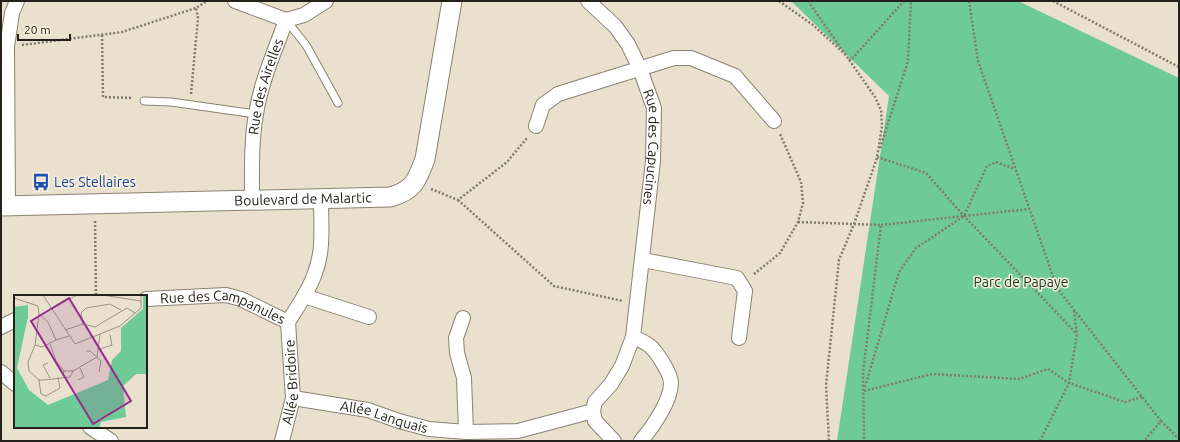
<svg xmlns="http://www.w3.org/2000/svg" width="1180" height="442" viewBox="0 0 1180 442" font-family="Ubuntu,sans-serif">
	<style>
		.forest { fill: #6ecb97 }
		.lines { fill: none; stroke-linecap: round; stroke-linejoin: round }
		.lane-casing { stroke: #8a8371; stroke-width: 9 }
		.street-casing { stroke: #8a8371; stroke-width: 16 }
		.secondary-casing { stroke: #8a8371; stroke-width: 21 }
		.path { stroke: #807b6e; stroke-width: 2.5; stroke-dasharray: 2 2; stroke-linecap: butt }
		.lane { stroke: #fff; stroke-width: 7 }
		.street { stroke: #fff; stroke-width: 14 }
		.secondary { stroke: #fff; stroke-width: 19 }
		.labels { text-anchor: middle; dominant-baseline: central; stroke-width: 3; stroke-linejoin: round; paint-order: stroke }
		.street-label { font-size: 14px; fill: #232119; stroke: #f7efdb }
		.transit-label { font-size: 14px; fill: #164399; stroke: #f7efdb; text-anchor: start }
		.park-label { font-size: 14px; fill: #103824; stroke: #f7efdb }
		.inset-road { fill: none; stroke: #9a9486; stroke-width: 1 }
		.view { fill: #962b8e; fill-opacity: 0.15; stroke: #962b8e; stroke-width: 2 }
		.inset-edge { fill: none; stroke: #232119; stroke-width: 2 }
	</style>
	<rect width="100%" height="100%" fill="#e9e1ce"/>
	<!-- forest -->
	<polygon class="forest" points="791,1 1018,1 1179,78 1179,441 837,441 889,96"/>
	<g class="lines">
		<!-- lane casing -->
		<g class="lane-casing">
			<g id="lane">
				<polyline points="286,20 306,45 338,103"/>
				<polyline points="144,101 171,102 256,114"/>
			</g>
		</g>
		<!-- street casing -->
		<g class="street-casing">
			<g id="street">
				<polyline points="235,1 286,20"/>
				<path id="s1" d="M588,1L615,26L628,44L640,69L654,108L653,161L633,337"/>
				<polyline points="286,20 304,15 326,1"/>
				<polyline points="536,126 543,105 558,94 674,58 691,58 735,76 774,121"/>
				<path id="s2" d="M252,200C252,172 251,142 256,114C261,81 275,51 286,20"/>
				<polyline points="8,206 7,47 12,13 17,1"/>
				<polyline points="643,260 737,278 745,291 739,338"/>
				<polyline points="304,296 369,317"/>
				<path id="s3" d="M146,299L226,295L241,299L288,322C298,306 309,291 315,273C324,250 321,224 321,200"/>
				<polyline points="463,318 456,338 457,353 464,378 466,432"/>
				<polyline points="1,327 15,320"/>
				<polyline points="1,372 15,384"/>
				<path id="s4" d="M293,398L368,410L399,421L429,429L466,432L518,431L593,411"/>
				<polyline points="90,427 111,441"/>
				<path id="s5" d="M282,441L293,398L288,322"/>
				<path d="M614,441L595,421L593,411L595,402L611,384L622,366L633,337C639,340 645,342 650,346C657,352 671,374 671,383C671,401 652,428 641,441"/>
			</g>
		</g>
		<!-- secondary casing -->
		<g class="secondary-casing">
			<g id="secondary">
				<path id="s6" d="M1,206L390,197C413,191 417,181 425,159L452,1"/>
			</g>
		</g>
		<!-- path -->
		<g class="path">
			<polyline points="779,1 813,25 846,55"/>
			<polyline points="808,1 875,97 881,110 882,126 877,158 854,224 839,260 826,385 829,441"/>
			<polyline points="969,1 978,61 1057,288 1161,421 1144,441"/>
			<polyline points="1053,1 1179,67"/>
			<polyline points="102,35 103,97 133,98"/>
			<polyline points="22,45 122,32 196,8 207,1"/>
			<polyline points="849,59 851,60 904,1"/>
			<polyline points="191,94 198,18 196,8"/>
			<polyline points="880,148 908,61 911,1"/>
			<polyline points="877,157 926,173 964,216 1077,334"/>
			<polyline points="431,189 458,200 507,162 527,138"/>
			<polyline points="458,200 554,286 623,301"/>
			<polyline points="95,221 96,296"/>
			<polyline points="798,222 881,225 863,373 864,441"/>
			<polyline points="881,225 1029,209"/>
			<polyline points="754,274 780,253 798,222 803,203 801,182 780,134"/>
			<polyline points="865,387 899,272 916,248 964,216 987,166 996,162 1015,169"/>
			<polyline points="864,391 932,374 1019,379 1048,369 1069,383 1125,402 1142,397"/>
			<polyline points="1161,421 1179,439"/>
			<polyline points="1040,441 1069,383 1077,334 1074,310"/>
		</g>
		<!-- lane -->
		<use href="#lane" class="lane"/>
		<!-- street -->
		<use href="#street" class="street"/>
		<!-- secondary -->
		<use href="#secondary" class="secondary"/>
	</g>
	<!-- icons -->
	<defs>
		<g id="bus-bare" transform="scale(1.38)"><path d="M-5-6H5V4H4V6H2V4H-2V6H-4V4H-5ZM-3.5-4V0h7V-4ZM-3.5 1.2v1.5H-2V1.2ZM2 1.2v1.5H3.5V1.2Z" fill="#1a4fb4" stroke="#f7efdb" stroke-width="2.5" paint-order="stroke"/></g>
	</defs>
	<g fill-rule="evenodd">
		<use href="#bus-bare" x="41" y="182"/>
	</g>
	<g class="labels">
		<!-- street labels -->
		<g class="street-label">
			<text stroke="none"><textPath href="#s2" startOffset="115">Rue des Airelles</textPath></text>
			<text stroke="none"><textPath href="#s1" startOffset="167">Rue des Capucines</textPath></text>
			<text stroke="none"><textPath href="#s6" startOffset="302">Boulevard de Malartic</textPath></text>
			<text stroke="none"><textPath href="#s3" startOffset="79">Rue des Campanules</textPath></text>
			<text stroke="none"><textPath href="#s5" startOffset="60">Allée Bridoire</textPath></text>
			<text stroke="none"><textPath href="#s4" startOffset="93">Allée Lanquais</textPath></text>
		</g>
		<!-- transit labels -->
		<g class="transit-label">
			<text x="54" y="182">Les Stellaires</text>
		</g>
		<!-- park labels -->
		<g class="park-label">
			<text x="1021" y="282">Parc de Papaye</text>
		</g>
	</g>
	<!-- overview -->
	<g transform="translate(14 295)">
		<rect width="133" height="133" fill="#e9e1ce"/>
		<path d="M129,0H133V79H122L109,91L112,122L87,127L85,133H0V12L14,10V22L3,73L15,95L34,110L94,85L98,65L107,56V33L129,14Z" fill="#6ecb97"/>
		<path class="inset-road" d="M29,0L61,49L106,31L127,13V0M88,0L127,6M0,3L24,11L25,19L34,27L42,45L55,41M38,14L63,0M25,19L21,50L14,67L15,76L25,85H30L56,82L59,76H50L49,81M69,29L67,18L72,13L96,9L107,15M51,35L69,29L81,32L113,13L121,18M36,49L42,66L50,76M21,50L28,52L42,45M86,54L98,50L96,40M72,56H76L87,66L85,77M34,68L29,70L36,83M59,76L83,62L86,39M25,85L27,99L32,101L46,93L44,82M64,85L70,82L66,73"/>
		<path class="view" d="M55,3L117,106L79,129L17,26Z"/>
		<rect width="133" height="133" class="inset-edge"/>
	</g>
	<!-- border -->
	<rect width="1180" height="442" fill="none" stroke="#232119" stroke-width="4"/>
	<!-- scale -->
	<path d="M18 34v6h52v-6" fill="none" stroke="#232119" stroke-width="2"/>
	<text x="24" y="34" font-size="12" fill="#232119" stroke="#f7efdb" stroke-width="3" paint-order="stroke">20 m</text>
</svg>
